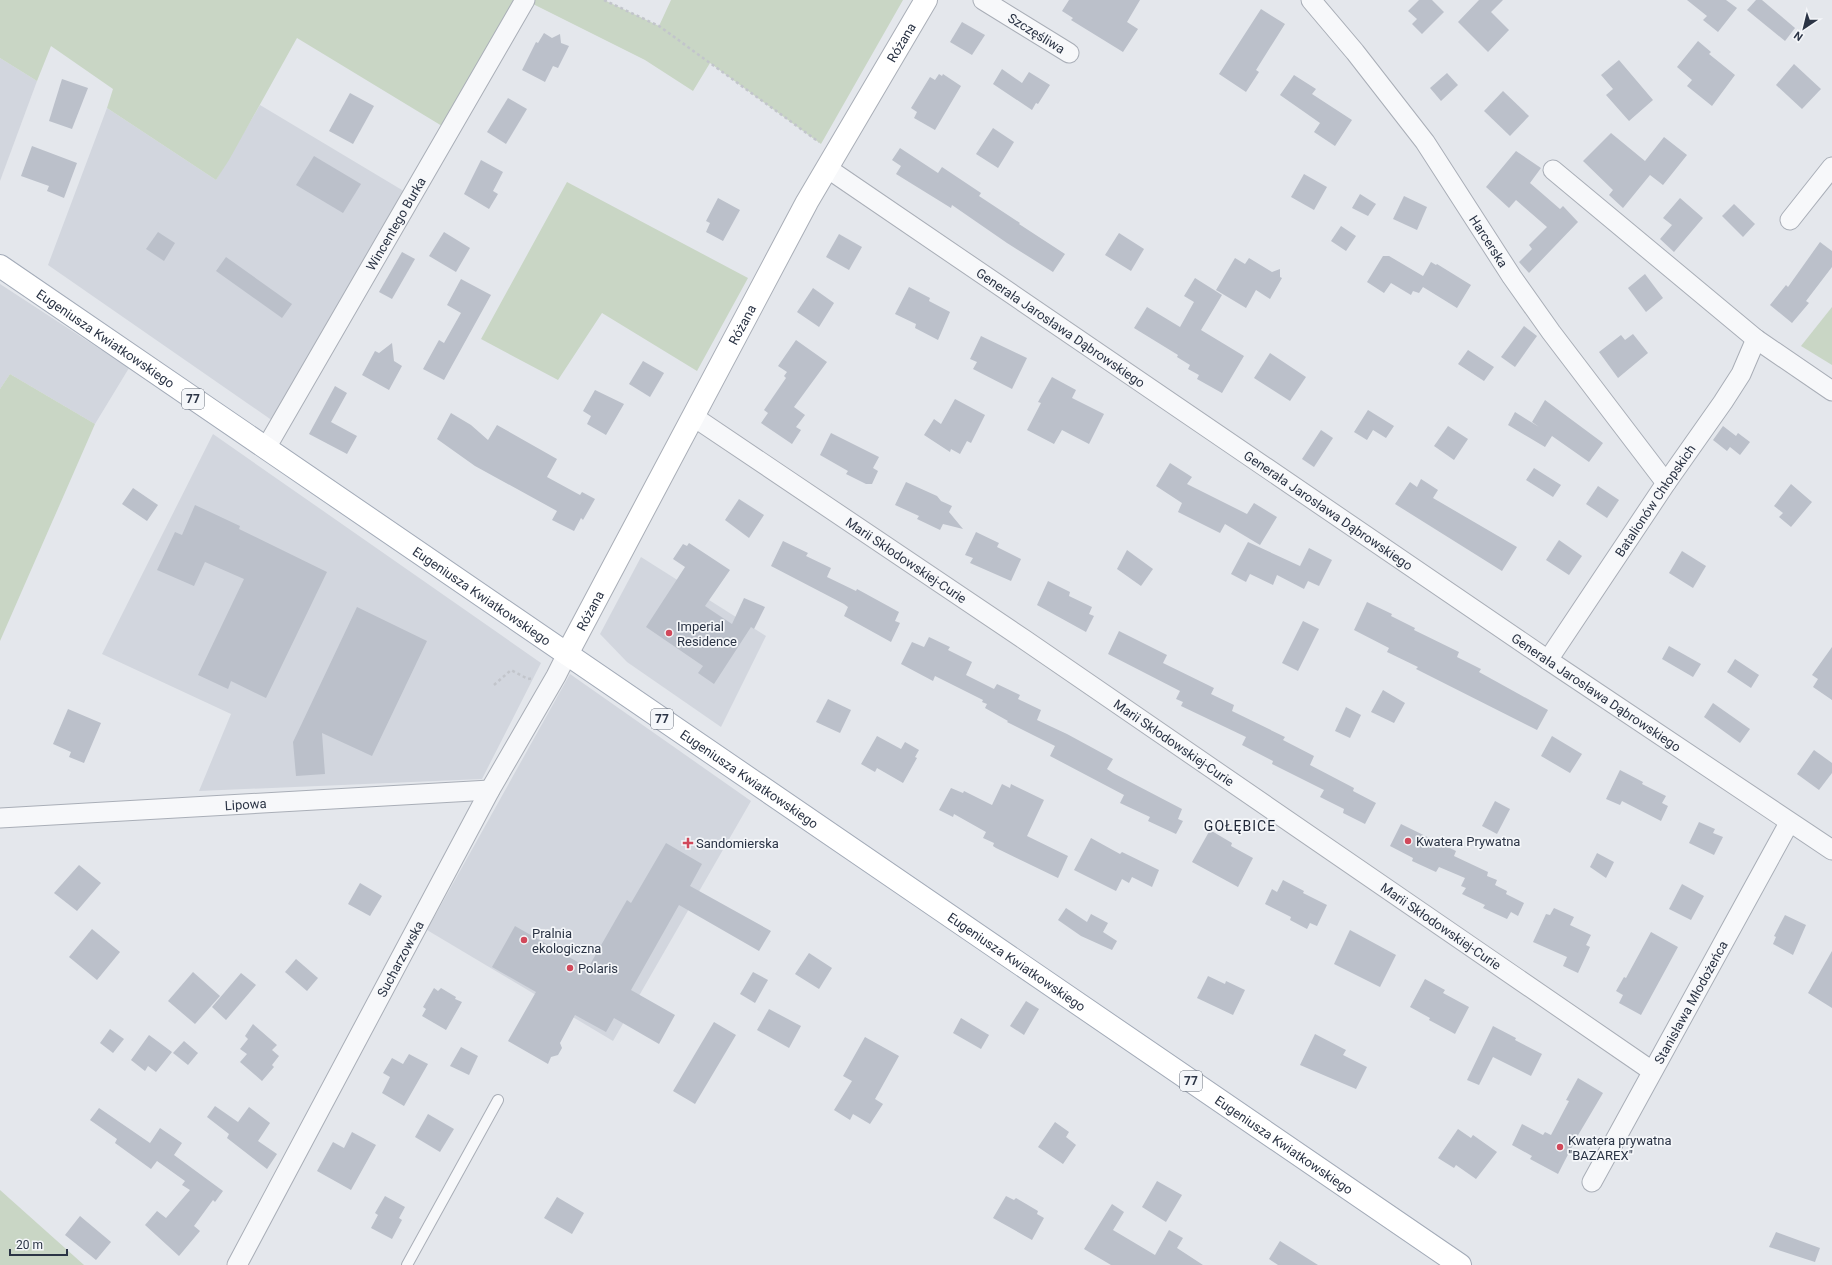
<svg xmlns="http://www.w3.org/2000/svg" width="1832" height="1265" viewBox="0 0 1832 1265" font-family="Roboto,sans-serif">
	<style>
		.built { fill: #d2d6de }
		.green { fill: #c9d6c5 }
		.building { fill: #bbc0ca }
		.lines { fill: none; stroke-linecap: round; stroke-linejoin: round }
		.lane-casing { stroke: #a9aeb7; stroke-width: 12 }
		.street-casing { stroke: #a9aeb7; stroke-width: 21 }
		.secondary-casing { stroke: #a9aeb7; stroke-width: 24 }
		.primary-casing { stroke: #a3abb8; stroke-width: 24 }
		.path { stroke: #c2c5cb; stroke-width: 2.5; stroke-dasharray: 3 3; stroke-linecap: butt }
		.lane { stroke: #f7f8fa; stroke-width: 10 }
		.street { stroke: #f7f8fa; stroke-width: 19 }
		.secondary { stroke: #fff; stroke-width: 22 }
		.primary { stroke: #fff; stroke-width: 22 }
		.poi-dot { fill: #d1495b; stroke: #f4f6f9; stroke-width: 1.5 }
		.labels { text-anchor: middle; dominant-baseline: central; stroke-width: 3.5; stroke-linejoin: round; paint-order: stroke }
		.shield { fill: #f4f6f9; stroke: #676e7b; stroke-width: 1 }
		.shield-label { font-size: 12px; font-weight: bold; fill: #2b3445 }
		.street-label { font-size: 13px; fill: #2b3445; stroke: #f4f6f9 }
		.poi-label { font-size: 13px; fill: #2b3445; stroke: #f4f6f9; text-anchor: start }
		.neighbourhood-label { font-size: 14px; letter-spacing: 1px; fill: #1d2536; stroke: #f4f6f9 }
	</style>
	<rect width="100%" height="100%" fill="#e4e7ec"/>
	<!-- built -->
	<g class="built">
		<polygon points="0,58 37,81 0,181"/>
		<polygon points="260,105 407,193 273,421 48,265 107,108 216,180"/>
		<polygon points="0,284 129,368 95,424 10,374 0,389"/>
		<polygon points="213,434 541,663 482,779 199,791 231,714 102,654"/>
		<polygon points="641,557 766,636 721,727 627,662 600,634"/>
		<polygon points="570,674 751,801 613,1041 427,930"/>
	</g>
	<!-- green -->
	<g class="green">
		<polygon points="0,0 516,0 442,126 297,38 229,160 216,180 107,108 113,89 51,46 37,81 0,58"/>
		<polygon points="530,0 604,0 659,26 671,0 903,0 821,144 710,63 693,91 645,60 529,2"/>
		<polygon points="567,182 748,278 697,371 602,313 558,380 481,339"/>
		<polygon points="1832,307 1832,365 1801,346"/>
		<polygon points="10,374 95,424 0,641 0,389"/>
		<polygon points="0,1190 84,1265 0,1265"/>
	</g>
	<!-- building -->
	<g class="building">
		<polygon points="1069,0 1140,0 1127,22 1138,29 1123,52 1071,20 1073,18 1062,11"/>
		<polygon points="1419,0 1432,0 1444,12 1422,34 1412,24 1417,19 1408,11"/>
		<polygon points="1479,0 1503,0 1491,12 1509,30 1488,52 1458,22"/>
		<polygon points="1687,0 1726,0 1737,8 1718,32 1703,20 1707,16"/>
		<polygon points="1756,0 1762,0 1795,28 1785,41 1747,10"/>
		<polygon points="1261,9 1285,24 1256,70 1259,72 1246,92 1219,74"/>
		<polygon points="962,22 985,35 972,55 950,42"/>
		<polygon points="544,33 552,38 560,34 561,43 569,46 558,68 553,66 545,82 522,70 536,42 538,43"/>
		<polygon points="1698,41 1711,52 1709,54 1735,75 1712,106 1687,86 1692,80 1677,67"/>
		<polygon points="1619,60 1653,100 1629,121 1606,95 1613,89 1601,75"/>
		<polygon points="1794,64 1821,89 1802,109 1776,85"/>
		<polygon points="1002,69 1022,83 1029,72 1050,85 1038,104 1036,103 1032,110 993,84"/>
		<polygon points="1447,73 1458,85 1441,101 1430,88"/>
		<polygon points="939,74 942,76 943,74 961,86 935,130 914,118 917,112 911,108 930,77 935,80"/>
		<polygon points="1294,75 1316,89 1312,94 1352,120 1335,146 1314,132 1320,123 1280,95"/>
		<polygon points="62,79 88,88 72,129 49,121"/>
		<polygon points="1503,91 1529,116 1510,136 1484,111"/>
		<polygon points="350,93 374,106 353,144 329,131"/>
		<polygon points="508,98 527,109 506,144 487,132"/>
		<polygon points="993,128 1014,142 998,168 976,154"/>
		<polygon points="1611,133 1645,161 1664,137 1687,155 1663,185 1650,175 1623,208 1609,195 1613,190 1583,161"/>
		<polygon points="32,146 77,163 64,198 47,191 49,186 21,176"/>
		<polygon points="900,148 938,173 942,167 981,193 979,196 1020,223 1019,224 1065,254 1053,272 1007,243 952,205 951,208 896,174 901,166 892,160"/>
		<polygon points="1516,151 1541,168 1530,183 1560,209 1563,206 1578,222 1529,273 1519,262 1532,249 1529,245 1547,227 1516,200 1509,208 1486,187"/>
		<polygon points="314,156 361,184 343,213 296,185"/>
		<polygon points="481,160 503,172 493,191 498,194 489,209 464,194"/>
		<polygon points="1304,174 1327,187 1314,210 1291,197"/>
		<polygon points="1360,194 1376,204 1368,216 1352,208"/>
		<polygon points="1404,196 1427,207 1417,230 1393,219"/>
		<polygon points="718,198 740,210 723,241 706,232 710,223 706,221"/>
		<polygon points="1680,198 1703,218 1674,252 1660,239 1672,225 1663,218"/>
		<polygon points="1734,204 1755,224 1743,237 1722,216"/>
		<polygon points="1341,226 1356,236 1346,251 1331,241"/>
		<polygon points="158,232 175,243 164,261 146,249"/>
		<polygon points="444,232 470,248 456,272 429,256"/>
		<polygon points="1119,233 1144,249 1131,271 1105,255"/>
		<polygon points="839,234 862,247 849,270 826,257"/>
		<polygon points="1820,242 1832,251 1832,267 1806,301 1809,303 1792,323 1770,305 1786,285 1788,287"/>
		<polygon points="402,252 415,259 392,299 379,292"/>
		<polygon points="1383,256 1389,256 1423,276 1431,262 1436,265 1437,264 1471,285 1457,308 1423,287 1419,293 1413,291 1411,295 1391,283 1384,293 1367,282"/>
		<polygon points="226,257 292,304 282,318 216,271"/>
		<polygon points="1235,258 1245,264 1249,258 1272,272 1280,269 1280,277 1282,278 1270,299 1256,290 1246,308 1216,290"/>
		<polygon points="1645,274 1663,298 1646,312 1628,288"/>
		<polygon points="1195,278 1222,295 1201,330 1244,356 1222,393 1197,379 1199,375 1188,369 1190,365 1177,357 1178,355 1134,328 1147,307 1180,327 1194,302 1184,296"/>
		<polygon points="461,279 491,295 444,380 423,369 439,340 444,343 461,313 447,305"/>
		<polygon points="909,287 930,298 929,301 950,312 938,340 915,328 916,324 895,314"/>
		<polygon points="813,288 834,303 819,327 797,312"/>
		<polygon points="1524,326 1537,336 1515,367 1501,357"/>
		<polygon points="1633,334 1648,353 1618,378 1599,352 1621,335 1625,340"/>
		<polygon points="981,336 1027,358 1012,389 973,369 977,362 970,359"/>
		<polygon points="796,340 827,362 794,407 805,415 796,427 801,430 792,444 761,423 768,413 764,410 786,378 784,376 787,372 778,366"/>
		<polygon points="392,343 394,361 402,366 389,390 362,375 375,351 379,353"/>
		<polygon points="1468,350 1494,367 1484,381 1458,364"/>
		<polygon points="1270,353 1306,377 1290,401 1254,378"/>
		<polygon points="643,361 664,373 650,397 629,384"/>
		<polygon points="1052,377 1076,390 1072,398 1104,414 1089,444 1062,430 1054,444 1027,430 1041,403 1038,402"/>
		<polygon points="335,386 347,393 331,422 357,436 347,454 309,434"/>
		<polygon points="595,390 624,404 606,435 587,424 591,416 583,411"/>
		<polygon points="955,399 985,415 971,443 967,441 960,454 951,449 950,452 924,435 934,419 941,424"/>
		<polygon points="1545,400 1603,443 1589,462 1552,436 1545,447 1508,425 1515,412 1539,427 1532,422"/>
		<polygon points="1368,410 1394,426 1386,438 1373,430 1367,440 1354,432"/>
		<polygon points="451,413 471,425 488,440 497,425 557,459 547,477 580,495 582,492 595,499 583,520 581,518 574,531 552,520 557,511 475,466 437,439"/>
		<polygon points="1448,426 1468,439 1454,460 1434,446"/>
		<polygon points="1723,426 1736,436 1738,433 1750,442 1740,455 1730,447 1727,451 1713,440"/>
		<polygon points="1321,430 1333,438 1314,467 1302,459"/>
		<polygon points="831,433 879,457 873,468 878,471 872,484 866,484 846,474 848,471 820,455"/>
		<polygon points="1170,463 1192,477 1187,484 1247,514 1254,503 1277,517 1260,545 1225,524 1220,533 1178,512 1182,503 1156,486"/>
		<polygon points="1534,468 1561,485 1553,497 1526,480"/>
		<polygon points="1421,479 1438,490 1433,498 1517,547 1502,571 1395,504 1410,482 1417,487"/>
		<polygon points="906,482 937,496 941,501 952,506 949,512 963,529 943,524 940,530 917,519 919,516 895,505"/>
		<polygon points="1791,484 1812,502 1791,527 1779,517 1783,513 1774,506"/>
		<polygon points="1598,486 1619,500 1607,518 1586,504"/>
		<polygon points="133,488 158,505 147,521 122,504"/>
		<polygon points="739,499 764,515 749,538 725,520"/>
		<polygon points="195,505 240,526 239,529 327,572 266,698 231,681 228,689 198,675 244,579 205,562 194,586 157,570 175,532 182,535"/>
		<polygon points="976,532 999,543 997,547 1021,559 1011,581 970,563 973,558 965,555"/>
		<polygon points="1559,540 1582,556 1569,575 1546,560"/>
		<polygon points="783,541 808,553 806,556 831,568 827,577 856,591 857,589 899,612 895,621 900,623 891,642 844,616 848,607 844,604 771,566"/>
		<polygon points="1248,542 1300,566 1309,548 1332,560 1319,586 1308,581 1304,589 1277,575 1273,585 1250,574 1246,582 1231,574"/>
		<polygon points="689,543 730,570 705,606 732,624 744,598 765,607 754,629 751,627 714,684 698,673 703,666 646,627 685,567 673,559 683,544 687,546"/>
		<polygon points="1127,550 1153,569 1141,586 1117,569"/>
		<polygon points="1682,551 1706,566 1693,588 1669,573"/>
		<polygon points="1048,581 1070,592 1069,596 1092,607 1089,614 1094,616 1086,632 1037,605"/>
		<polygon points="1367,602 1392,614 1391,616 1415,628 1414,630 1459,652 1457,657 1481,669 1479,672 1548,710 1537,730 1416,669 1418,667 1387,652 1389,648 1354,630"/>
		<polygon points="357,607 427,641 372,756 322,733 325,774 296,776 293,742"/>
		<polygon points="1303,621 1319,629 1298,671 1282,663"/>
		<polygon points="1119,631 1167,655 1163,663 1214,688 1211,694 1234,705 1232,711 1285,737 1283,740 1314,756 1310,765 1354,788 1353,791 1376,803 1365,824 1343,813 1344,809 1320,797 1324,790 1272,764 1273,761 1242,745 1246,737 1181,706 1183,702 1176,699 1180,691 1108,654"/>
		<polygon points="929,637 950,647 948,650 972,662 966,675 994,689 997,684 1020,695 1018,699 1041,710 1037,720 1067,734 1113,759 1107,769 1113,773 1182,809 1178,819 1183,821 1176,834 1148,821 1150,817 1120,803 1124,795 1050,756 1055,746 1007,722 1008,721 985,708 987,704 982,702 983,700 935,676 933,681 901,664 912,642 924,647"/>
		<polygon points="1669,646 1701,664 1693,677 1662,659"/>
		<polygon points="1832,647 1832,700 1813,687 1818,679 1812,675"/>
		<polygon points="1735,659 1759,675 1751,688 1727,672"/>
		<polygon points="1383,690 1405,703 1394,723 1371,712"/>
		<polygon points="828,699 851,710 840,733 816,722"/>
		<polygon points="1713,703 1750,729 1740,743 1704,717"/>
		<polygon points="1346,707 1361,715 1350,738 1335,731"/>
		<polygon points="68,709 101,723 84,763 69,757 71,752 53,744"/>
		<polygon points="877,736 901,749 905,742 919,750 915,757 917,758 903,783 877,768 875,772 861,764"/>
		<polygon points="1552,736 1582,754 1570,773 1541,756"/>
		<polygon points="1814,750 1832,763 1832,773 1819,790 1797,774"/>
		<polygon points="1620,770 1643,782 1642,784 1666,796 1662,803 1668,806 1661,821 1622,801 1620,805 1606,799"/>
		<polygon points="1002,784 1010,788 1011,784 1044,800 1027,836 1068,856 1058,878 996,848 993,846 994,843 983,838 986,832 954,814 953,817 939,810 951,788 963,793 964,791 992,805"/>
		<polygon points="1495,801 1510,809 1497,834 1482,826"/>
		<polygon points="1699,822 1715,829 1713,833 1723,837 1714,855 1689,843"/>
		<polygon points="1401,824 1456,851 1454,856 1488,872 1487,876 1497,880 1495,885 1507,891 1506,894 1524,903 1518,916 1511,912 1507,919 1483,908 1485,905 1462,894 1466,888 1461,886 1465,878 1439,867 1436,872 1412,861 1413,858 1390,846"/>
		<polygon points="1210,830 1232,843 1231,846 1253,858 1238,887 1192,862"/>
		<polygon points="1091,838 1120,854 1122,852 1159,870 1152,887 1132,877 1129,883 1122,879 1116,891 1074,870"/>
		<polygon points="666,843 702,864 690,886 771,931 759,951 679,905 631,990 675,1015 659,1044 614,1018 606,1032 575,1015 560,1043 562,1048 558,1055 551,1057 548,1064 508,1041 536,992 492,967 515,926 588,968 627,900 631,903"/>
		<polygon points="1597,853 1614,862 1606,878 1590,867"/>
		<polygon points="79,865 101,883 77,911 54,893"/>
		<polygon points="1283,880 1304,891 1303,893 1327,905 1317,926 1310,923 1307,929 1290,920 1291,917 1265,904 1272,889 1277,892"/>
		<polygon points="360,883 382,896 370,916 348,904"/>
		<polygon points="1682,884 1704,896 1691,920 1669,909"/>
		<polygon points="1066,908 1087,922 1091,914 1108,923 1103,932 1117,941 1112,950 1081,936 1058,920"/>
		<polygon points="1554,908 1574,917 1570,925 1591,935 1586,945 1590,947 1578,973 1563,966 1567,957 1533,942 1546,914 1550,915"/>
		<polygon points="1785,915 1806,925 1793,955 1773,944 1776,937 1774,936"/>
		<polygon points="92,929 120,952 97,980 69,957"/>
		<polygon points="1350,930 1396,955 1380,987 1334,964"/>
		<polygon points="1651,932 1678,947 1641,1015 1619,1003 1623,995 1616,991 1624,977 1626,978"/>
		<polygon points="1832,951 1832,1008 1808,993"/>
		<polygon points="809,953 832,968 819,989 795,974"/>
		<polygon points="296,959 318,978 307,991 285,972"/>
		<polygon points="193,972 220,996 195,1024 168,1001"/>
		<polygon points="753,972 768,980 755,1003 740,994"/>
		<polygon points="241,973 256,985 226,1020 212,1007"/>
		<polygon points="1208,976 1225,984 1226,981 1245,990 1233,1015 1197,998"/>
		<polygon points="1425,979 1445,990 1443,993 1469,1007 1455,1034 1429,1020 1430,1018 1410,1007"/>
		<polygon points="434,988 438,991 441,988 456,997 455,999 462,1002 446,1030 422,1016 426,1009 423,1007"/>
		<polygon points="1026,1001 1039,1009 1024,1035 1010,1026"/>
		<polygon points="769,1009 801,1026 789,1048 757,1030"/>
		<polygon points="961,1018 989,1035 981,1049 953,1033"/>
		<polygon points="714,1022 736,1035 695,1104 673,1091"/>
		<polygon points="253,1024 277,1045 272,1050 279,1056 272,1065 274,1067 262,1081 240,1062 247,1054 240,1049 248,1039 245,1036"/>
		<polygon points="1493,1026 1516,1038 1515,1040 1542,1054 1531,1076 1493,1057 1479,1085 1467,1080"/>
		<polygon points="110,1029 124,1039 113,1053 100,1043"/>
		<polygon points="1315,1034 1346,1050 1343,1055 1367,1067 1356,1089 1300,1065"/>
		<polygon points="149,1035 172,1052 156,1072 148,1066 145,1071 131,1060"/>
		<polygon points="865,1037 899,1056 875,1099 883,1104 870,1124 853,1114 850,1120 834,1110 852,1081 843,1076"/>
		<polygon points="184,1041 198,1053 188,1065 173,1053"/>
		<polygon points="461,1047 478,1056 469,1075 450,1066"/>
		<polygon points="409,1054 428,1064 404,1106 382,1093 390,1077 383,1073 392,1058 403,1064"/>
		<polygon points="1578,1078 1603,1093 1577,1137 1558,1174 1530,1159 1532,1156 1512,1145 1522,1124 1543,1135 1545,1132 1551,1135 1569,1101 1566,1100"/>
		<polygon points="215,1106 238,1122 249,1107 270,1123 258,1141 277,1154 267,1169 227,1138 229,1134 207,1117"/>
		<polygon points="99,1108 150,1143 160,1128 182,1143 174,1155 223,1191 215,1202 213,1200 194,1226 200,1231 179,1256 145,1225 157,1211 166,1218 190,1190 182,1185 185,1181 157,1161 151,1169 115,1143 117,1139 90,1120"/>
		<polygon points="428,1114 454,1129 440,1152 415,1137"/>
		<polygon points="1055,1122 1069,1132 1066,1137 1076,1145 1063,1164 1038,1147"/>
		<polygon points="1458,1129 1471,1138 1473,1135 1497,1152 1476,1179 1456,1165 1454,1168 1438,1158"/>
		<polygon points="352,1132 376,1145 351,1190 317,1171 333,1142 344,1148"/>
		<polygon points="1157,1181 1182,1195 1166,1222 1142,1207"/>
		<polygon points="385,1196 405,1207 399,1218 402,1220 392,1239 371,1228 378,1215 375,1213"/>
		<polygon points="1006,1196 1014,1200 1016,1198 1038,1211 1037,1214 1044,1218 1032,1240 993,1218"/>
		<polygon points="557,1197 584,1213 572,1234 544,1218"/>
		<polygon points="1112,1204 1124,1212 1113,1230 1155,1255 1169,1230 1183,1238 1177,1248 1203,1265 1111,1265 1084,1249"/>
		<polygon points="80,1216 111,1242 96,1260 65,1235"/>
		<polygon points="1776,1232 1820,1248 1815,1262 1769,1247"/>
		<polygon points="1280,1241 1318,1265 1278,1265 1269,1259"/>
	</g>
	<g class="lines">
		<!-- lane casing -->
		<g class="lane-casing">
			<polyline id="lane" points="407,1265 498,1100"/>
		</g>
		<!-- street casing -->
		<g class="street-casing">
			<g id="street">
				<path id="s1" d="M983,0L1069,53"/>
				<path id="s2" d="M1311,0L1355,52L1425,142L1512,277L1551,332L1666,483"/>
				<path id="s3" d="M827,168L1548,660L1832,850"/>
				<polyline points="1553,170 1756,339 1832,391"/>
				<polyline points="1790,220 1832,167"/>
				<path id="s4" d="M694,417L1025,640L1652,1071"/>
				<path id="s5" d="M266,448L525,0"/>
				<path id="s6" d="M1548,660L1666,483L1723,402L1741,374L1756,339"/>
				<path id="s7" d="M0,818L490,790"/>
				<path id="s8" d="M1592,1182L1789,823"/>
				<path id="s9" d="M237,1265L490,790L556,676L567,654"/>
			</g>
		</g>
		<!-- secondary casing -->
		<g class="secondary-casing">
			<g id="secondary">
				<path id="s10" d="M567,654L807,202L926,0"/>
			</g>
		</g>
		<!-- primary casing -->
		<g class="primary-casing">
			<g id="primary">
				<path id="s11" d="M0,266L1460,1265"/>
			</g>
		</g>
		<!-- path -->
		<g class="path">
			<polyline points="604,0 659,26 819,142"/>
			<polyline points="494,685 511,670 528,679 534,678"/>
		</g>
		<!-- lane -->
		<use href="#lane" class="lane"/>
		<!-- street -->
		<use href="#street" class="street"/>
		<!-- secondary -->
		<use href="#secondary" class="secondary"/>
		<!-- primary -->
		<use href="#primary" class="primary"/>
	</g>
	<!-- markers -->
	<g class="poi-dot">
		<circle cx="669" cy="633" r="4"/>
		<circle cx="1408" cy="841" r="4"/>
		<path d="M686 837h4v4h4v4h-4v4h-4v-4h-4v-4h4z"/>
		<circle cx="524" cy="940" r="4"/>
		<circle cx="570" cy="968" r="4"/>
		<circle cx="1560" cy="1147" r="4"/>
	</g>
	<g class="labels">
		<!-- shield labels -->
		<g class="shield">
			<rect x="182" y="389" width="22" height="20" rx="3"/>
			<rect x="651" y="709" width="22" height="20" rx="3"/>
			<rect x="1180" y="1071" width="22" height="20" rx="3"/>
		</g>
		<g class="shield-label">
			<text x="193" y="399">77</text>
			<text x="662" y="719">77</text>
			<text x="1191" y="1081">77</text>
		</g>
		<!-- street labels -->
		<g class="street-label">
			<text stroke="none"><textPath href="#s1" startOffset="63">Szczęśliwa</textPath></text>
			<text stroke="none"><textPath href="#s10" startOffset="697">Różana</textPath></text>
			<text stroke="none"><textPath href="#s5" startOffset="259">Wincentego Burka</textPath></text>
			<text stroke="none"><textPath href="#s2" startOffset="300">Harcerska</textPath></text>
			<text stroke="none"><textPath href="#s10" startOffset="373">Różana</textPath></text>
			<text stroke="none"><textPath href="#s3" startOffset="283">Generała Jarosława Dąbrowskiego</textPath></text>
			<text stroke="none"><textPath href="#s11" startOffset="128">Eugeniusza Kwiatkowskiego</textPath></text>
			<text stroke="none"><textPath href="#s6" startOffset="192">Batalionów Chłopskich</textPath></text>
			<text stroke="none"><textPath href="#s3" startOffset="607">Generała Jarosława Dąbrowskiego</textPath></text>
			<text stroke="none"><textPath href="#s4" startOffset="256">Marii Skłodowskiej-Curie</textPath></text>
			<text stroke="none"><textPath href="#s11" startOffset="584">Eugeniusza Kwiatkowskiego</textPath></text>
			<text stroke="none"><textPath href="#s10" startOffset="49">Różana</textPath></text>
			<text stroke="none"><textPath href="#s3" startOffset="931">Generała Jarosława Dąbrowskiego</textPath></text>
			<text stroke="none"><textPath href="#s4" startOffset="580">Marii Skłodowskiej-Curie</textPath></text>
			<text stroke="none"><textPath href="#s11" startOffset="908">Eugeniusza Kwiatkowskiego</textPath></text>
			<text stroke="none"><textPath href="#s7" startOffset="246">Lipowa</textPath></text>
			<text stroke="none"><textPath href="#s4" startOffset="904">Marii Skłodowskiej-Curie</textPath></text>
			<text stroke="none"><textPath href="#s9" startOffset="347">Sucharzowska</textPath></text>
			<text stroke="none"><textPath href="#s11" startOffset="1232">Eugeniusza Kwiatkowskiego</textPath></text>
			<text stroke="none"><textPath href="#s8" startOffset="205">Stanisława Młodożeńca</textPath></text>
			<text stroke="none"><textPath href="#s11" startOffset="1556">Eugeniusza Kwiatkowskiego</textPath></text>
		</g>
		<!-- poi labels -->
		<g class="poi-label">
			<text x="677" y="626">Imperial<tspan x="677" dy="15">Residence</tspan></text>
			<text x="1416" y="841">Kwatera Prywatna</text>
			<text x="696" y="843">Sandomierska</text>
			<text x="532" y="933">Pralnia<tspan x="532" dy="15">ekologiczna</tspan></text>
			<text x="578" y="968">Polaris</text>
			<text x="1568" y="1140">Kwatera prywatna<tspan x="1568" dy="15">"BAZAREX"</tspan></text>
		</g>
		<!-- neighbourhood labels -->
		<g class="neighbourhood-label">
			<text x="1240" y="826">GOŁĘBICE</text>
		</g>
	</g>
	<!-- north arrow -->
	<g transform="translate(1804 28) rotate(215)" stroke="#f4f6f9" stroke-width="3" paint-order="stroke">
	<path d="M0-3L7 15L0 10L-7 15Z" fill="#2b3445"/>
	<text y="-6" font-size="11" font-weight="bold" text-anchor="middle" fill="#2b3445">N</text>
	</g>
	<!-- scale -->
	<path d="M10 1249v6h57v-6" fill="none" stroke="#2b3445" stroke-width="2"/>
	<text x="16" y="1249" font-size="12" fill="#2b3445" stroke="#f4f6f9" stroke-width="3" paint-order="stroke">20 m</text>
</svg>
